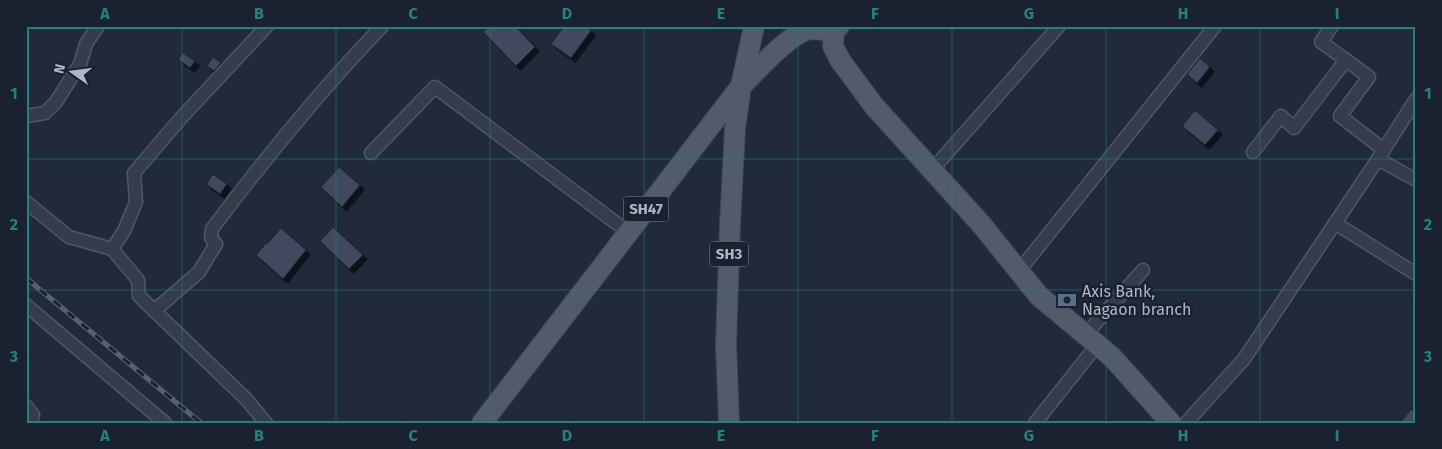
<svg xmlns="http://www.w3.org/2000/svg" width="1442" height="449" viewBox="0 0 1442 449" font-family="'Fira Sans',sans-serif">
	<style>
		.building { fill: #40495d; stroke: #1c2331; filter: url(#shadow) }
		.lines { fill: none; stroke-linecap: round; stroke-linejoin: round }
		.street-casing { stroke: #4f5765; stroke-width: 15 }
		.primary-casing { stroke: #3e4554; stroke-width: 22 }
		.street { stroke: #353c4b; stroke-width: 12 }
		.primary { stroke: #525b6b; stroke-width: 20 }
		.rail-casing { stroke: #566072; stroke-width: 5 }
		.rail { stroke: #1a212f; stroke-width: 3; stroke-dasharray: 9; stroke-linecap: butt }
		.grid { fill: none; stroke: #27807b; stroke-width: 1; stroke-opacity: 0.55 }
		.labels { text-anchor: middle; dominant-baseline: central; stroke-width: 5; stroke-linejoin: round; paint-order: stroke }
		.shield { fill: #1a212f; stroke: #828a99; stroke-width: 1 }
		.shield-label { font-size: 15px; font-weight: bold; fill: #afb7c7 }
		.poi-label { font-size: 16px; fill: #afb7c7; stroke: #1a212f; text-anchor: start }
		.neatline { fill: none; stroke: #27807b; stroke-width: 2 }
		.grid-label { font-size: 16px; text-anchor: middle; font-weight: bold; fill: #27807b }
	</style>
	<defs>
		<filter id="shadow"><feDropShadow dx="4.5" dy="4.5" stdDeviation="0" flood-color="#0009"/></filter>
	</defs>
	<rect width="100%" height="100%" fill="#212a3b"/>
	<!-- building -->
	<g class="building">
		<polygon points="489,26 515,26 535,47 516,66 483,32"/>
		<polygon points="564,26 585,26 591,31 571,58 551,44"/>
		<polygon points="183,53 195,61 190,68 178,59"/>
		<polygon points="213,57 221,63 214,71 207,66"/>
		<polygon points="1200,58 1210,67 1197,83 1187,74"/>
		<polygon points="1195,110 1218,130 1205,145 1182,126"/>
		<polygon points="339,167 360,185 342,207 321,187"/>
		<polygon points="213,174 227,184 220,194 206,184"/>
		<polygon points="333,227 363,255 349,269 320,241"/>
		<polygon points="281,228 306,250 283,279 256,255 266,243 267,244"/>
		<polygon points="1411,409 1416,413 1416,423 1400,423"/>
	</g>
	<g class="lines">
		<!-- street casing -->
		<g class="street-casing">
			<g id="street">
				<polyline points="1346,60 1369,77 1340,116 1384,150"/>
				<polyline points="26,116 45,113 56,102 80,64 86,44 98,26"/>
				<polyline points="1253,152 1281,116 1294,128 1346,60 1321,42 1332,26"/>
				<polyline points="371,153 435,87 628,232"/>
				<polyline points="1378,159 1416,180"/>
				<polyline points="932,170 1059,26"/>
				<polyline points="26,202 69,237 112,249"/>
				<polyline points="1335,223 1416,274"/>
				<polyline points="1019,271 1215,26"/>
				<polyline points="26,305 165,423"/>
				<path d="M154,311L199,272L216,244L211,238L212,229C265,158 321,90 382,26"/>
				<polyline points="1085,335 1143,270"/>
				<polyline points="26,406 33,415 30,423"/>
				<polyline points="266,423 247,400 139,296 138,280 112,249 124,231 136,202 134,173 181,118 267,26"/>
				<polyline points="1035,423 1097,345"/>
				<polyline points="1186,423 1244,359 1378,159 1416,99"/>
			</g>
		</g>
		<!-- primary casing -->
		<g class="primary-casing">
			<g id="primary">
				<polyline points="839,26 834,32 833,46 840,60 874,106 981,224 1039,296 1112,357 1171,423"/>
				<path d="M482,423L741,86C756,72 790,32 811,29C819,29 826,30 834,32"/>
				<polyline points="729,423 726,345 730,224 735,128 741,86 754,26"/>
			</g>
		</g>
		<!-- street -->
		<use href="#street" class="street"/>
		<!-- primary -->
		<use href="#primary" class="primary"/>
		<!-- rail casing -->
		<g class="rail-casing">
			<polyline id="rail" points="26,278 201,423"/>
		</g>
		<!-- rail -->
		<use href="#rail" class="rail"/>
	</g>
	<!-- grid -->
	<path class="grid" d="M182,26V423M336,26V423M490,26V423M644,26V423M798,26V423M952,26V423M1106,26V423M1260,26V423M26,159H1416M26,290H1416"/>
	<!-- icons -->
	<defs>
		<g id="bank-bare" transform="scale(1.5)"><path d="M-6-4H6V4H-6ZM0-2.3a2.3 2.3 0 1 0 0 4.6a2.3 2.3 0 1 0 0-4.6Z" fill="#5c6f8a" stroke="#1a212f" stroke-width="2.5" paint-order="stroke"/></g>
	</defs>
	<g fill-rule="evenodd">
		<use href="#bank-bare" x="1067" y="300"/>
	</g>
	<g class="labels">
		<!-- shield labels -->
		<g class="shield">
			<rect x="623.5" y="196.5" width="45" height="25" rx="4"/>
			<rect x="710" y="241.5" width="38" height="25" rx="4"/>
		</g>
		<g class="shield-label">
			<text x="646" y="209">SH47</text>
			<text x="729" y="254">SH3</text>
		</g>
		<!-- poi labels -->
		<g class="poi-label">
			<text x="1082" y="291">Axis Bank,<tspan x="1082" dy="18">Nagaon branch</tspan></text>
		</g>
	</g>
	<!-- border -->
	<rect width="1442" height="449" fill="none" stroke="#1a212f" stroke-width="55"/>
	<!-- north arrow -->
	<g transform="translate(72 72) rotate(284)" stroke="#1a212f" stroke-width="4" paint-order="stroke">
	<path d="M0-4L9 19L0 12L-9 19Z" fill="#afb7c7"/>
	<text y="-8" font-size="14" font-weight="bold" text-anchor="middle" fill="#afb7c7">N</text>
	</g>
	<rect x="28" y="28" width="1386" height="394" class="neatline"/>
	<g class="grid-label">
		<text x="105" y="19">A</text>
		<text x="259" y="19">B</text>
		<text x="413" y="19">C</text>
		<text x="567" y="19">D</text>
		<text x="721" y="19">E</text>
		<text x="875" y="19">F</text>
		<text x="1029" y="19">G</text>
		<text x="1183" y="19">H</text>
		<text x="1337" y="19">I</text>
		<text x="14" y="99">1</text>
		<text x="1428" y="99">1</text>
		<text x="14" y="230">2</text>
		<text x="1428" y="230">2</text>
		<text x="14" y="362">3</text>
		<text x="1428" y="362">3</text>
		<text x="105" y="441">A</text>
		<text x="259" y="441">B</text>
		<text x="413" y="441">C</text>
		<text x="567" y="441">D</text>
		<text x="721" y="441">E</text>
		<text x="875" y="441">F</text>
		<text x="1029" y="441">G</text>
		<text x="1183" y="441">H</text>
		<text x="1337" y="441">I</text>
	</g>
</svg>
